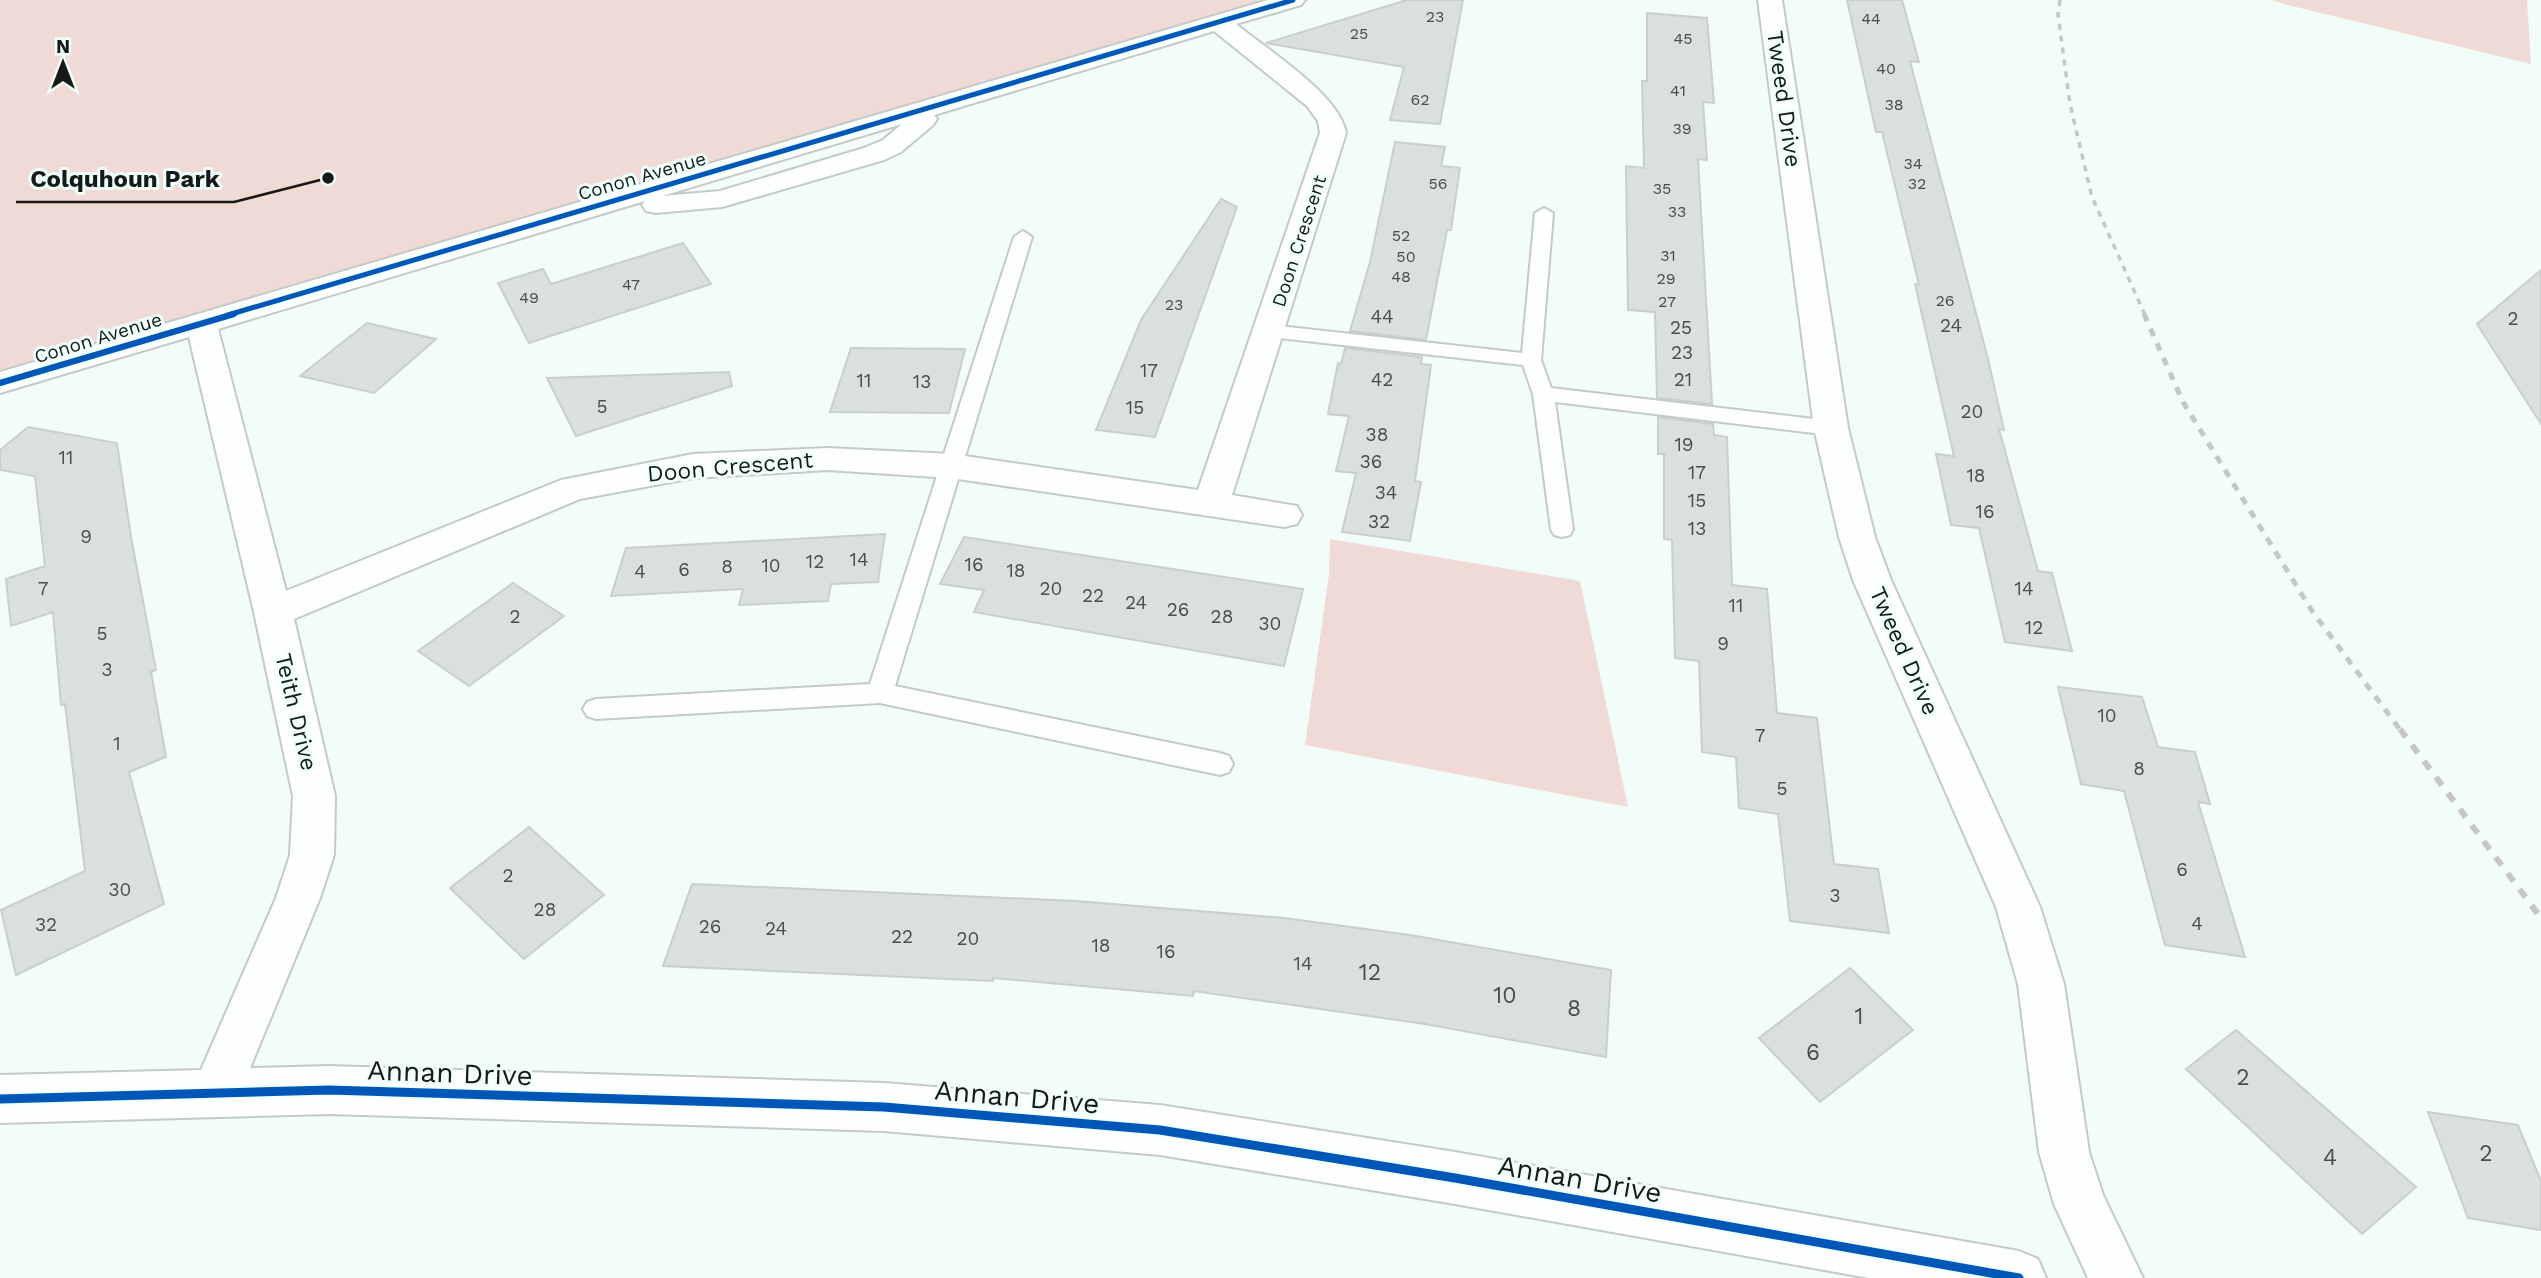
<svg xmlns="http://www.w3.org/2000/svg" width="2541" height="1278" viewBox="0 0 2541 1278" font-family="'Work Sans',sans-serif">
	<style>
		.green { fill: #efdad5 }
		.building { fill: #d9e0de; stroke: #c8cfce; stroke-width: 2 }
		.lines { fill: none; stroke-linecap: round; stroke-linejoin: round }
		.service-casing { stroke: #c3cac9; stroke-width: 4 }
		.minor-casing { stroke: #c3cac9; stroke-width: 4 }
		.service { fill: #fdfffe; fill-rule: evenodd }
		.minor { fill: #fdfffe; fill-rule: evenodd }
		.rail-far2 { stroke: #c5c7c7; stroke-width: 3.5; stroke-dasharray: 6 6; stroke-linecap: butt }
		.rail-far1 { stroke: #c5c7c7; stroke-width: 5; stroke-dasharray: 8 8; stroke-linecap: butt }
		.rail { stroke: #c5c7c7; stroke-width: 6; stroke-dasharray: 10 10; stroke-linecap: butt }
		.cycleway-far2-casing { stroke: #effffb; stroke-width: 8 }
		.cycleway-far1-casing { stroke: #effffb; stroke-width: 10 }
		.cycleway-casing { stroke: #effffb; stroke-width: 13 }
		.cycleway-far2 { stroke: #0057b8; stroke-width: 5 }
		.cycleway-far1 { stroke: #0057b8; stroke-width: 6 }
		.cycleway { stroke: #0057b8; stroke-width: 9 }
		.labels { text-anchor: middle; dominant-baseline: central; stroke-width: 6; stroke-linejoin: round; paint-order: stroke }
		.far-number-label { font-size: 16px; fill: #494f4e }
		.far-street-label { font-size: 19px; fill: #151a19; stroke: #effffb }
		.number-label { font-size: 19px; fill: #494f4e }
		.street-label { font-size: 23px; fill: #151a19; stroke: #effffb }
		.near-number-label { font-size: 23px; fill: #494f4e }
		.near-street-label { font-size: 28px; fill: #151a19; stroke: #effffb }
		.leader { fill: none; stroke: #151a19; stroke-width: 2.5 }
		.callout-dot { fill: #151a19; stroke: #effffb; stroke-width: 2.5 }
		.callout-label { font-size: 24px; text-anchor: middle; font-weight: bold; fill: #151a19; stroke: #effffb; stroke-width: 6; stroke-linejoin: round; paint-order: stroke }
	</style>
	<rect width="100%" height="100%" fill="#f2fcf9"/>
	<!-- green -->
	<g class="green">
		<polygon points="0,0 1261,0 0,372"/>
		<polygon points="2272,0 2527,0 2531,64 2288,5"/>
		<polygon points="1330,539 1580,581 1628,807 1305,745 1329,574"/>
	</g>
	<!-- building -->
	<g class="building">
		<polygon points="1407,0 1463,0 1440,124 1390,120 1404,67 1266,43"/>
		<polygon points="1847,0 1902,0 1919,62 1910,61 1988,359 2004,430 1999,429 2038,571 2052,573 2072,651 2005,642 1979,528 1951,525 1936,454 1954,456 1915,284 1919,285 1882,132 1876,132"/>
		<polygon points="1647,13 1707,18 1714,103 1703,102 1707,160 1698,159 1712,404 1657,398 1655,312 1628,310 1626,166 1644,168 1642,81 1647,81"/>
		<polygon points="1395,142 1445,147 1441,166 1460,168 1451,230 1447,230 1426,340 1350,331 1370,262"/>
		<polygon points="1221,199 1237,207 1155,437 1096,430 1141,320"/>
		<polygon points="683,243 711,284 529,343 498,283 543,269 551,284"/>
		<polygon points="2541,270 2541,424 2477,324"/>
		<polygon points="367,323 436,339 374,393 300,376"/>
		<polygon points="851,348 965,349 949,413 830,412"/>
		<polygon points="1345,348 1422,357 1421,364 1431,365 1415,481 1421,482 1410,541 1342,532 1356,473 1336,471 1349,416 1328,414 1338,363 1341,364"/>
		<polygon points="729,372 732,386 576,436 547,378"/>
		<polygon points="1658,417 1713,424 1714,435 1727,437 1732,585 1767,589 1777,713 1817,718 1834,864 1878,869 1889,933 1790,921 1778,814 1739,808 1736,757 1702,752 1699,661 1675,658 1672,540 1664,539 1664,454 1658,454"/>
		<polygon points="28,427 117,443 131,537 156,670 151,672 166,757 129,772 164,904 16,975 1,910 85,871 65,704 61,705 53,612 11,626 6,579 45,566 35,476 0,470 0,450"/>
		<polygon points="885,534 878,582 831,584 828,601 739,605 743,589 611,596 626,548"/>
		<polygon points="964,537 1303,589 1284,666 974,612 984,590 940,584"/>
		<polygon points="513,583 564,616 469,686 418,651"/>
		<polygon points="2058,687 2142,697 2158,747 2195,752 2210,804 2198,802 2245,957 2165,945 2124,791 2081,784"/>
		<polygon points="529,827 604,895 524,959 450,888"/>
		<polygon points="692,884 1076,901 1284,918 1410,935 1611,970 1606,1057 1425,1024 1194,991 1193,996 993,978 993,981 663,966"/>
		<polygon points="1850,968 1913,1030 1820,1102 1759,1038"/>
		<polygon points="2236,1030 2314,1098 2416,1187 2362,1234 2186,1069"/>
		<polygon points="2428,1112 2518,1125 2541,1181 2541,1230 2468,1218"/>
	</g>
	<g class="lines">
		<!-- service casing -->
		<g class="service-casing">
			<g id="service">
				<polygon points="1544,208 1553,213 1541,360 1551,388 1831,421 1839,423 1842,428 1839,433 1831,435 1555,402 1573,529 1570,535 1562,537 1554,535 1551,529 1533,394 1523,365 1270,337 1263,335 1260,331 1263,327 1270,325 1522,353 1535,213"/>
				<polygon points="1023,231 1032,237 895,686 1220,753 1229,756 1233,764 1229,772 1220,775 880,703 596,719 587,716 583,709 587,702 596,699 870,684 1014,237"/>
			</g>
		</g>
		<!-- minor casing -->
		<g class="minor-casing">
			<g id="minor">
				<path d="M1268,0H1305L1301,5L1236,24C1266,49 1340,95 1346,133L1232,495L1297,506L1302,515L1297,524L1284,527L951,478L827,470L693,478L580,499L294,619L335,796L334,855L320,898L250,1068L329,1066L884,1083L1160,1105L1455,1152L2019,1251L2038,1259L2046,1278H1869L1455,1204L1160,1155L884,1131L329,1114L0,1123V1075L201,1070L276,898L290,855L293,796L254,612L189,337L0,393V372ZM1214,31L1307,106L1318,121L1320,133L1198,490L951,454L827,448L693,454L561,480L286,591L218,329L645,201L642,205L646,211L656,213L722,207L884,160L901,152L933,125L937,119L934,115ZM902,124L883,140L864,148L720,191L662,196Z"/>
				<polygon points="1758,0 1782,0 1848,428 1875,537 1891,580 2040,907 2064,984 2089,1152 2103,1195 2143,1278 2088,1278 2054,1204 2039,1152 2018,984 1996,907 1853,580 1839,537 1814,428"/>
			</g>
		</g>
		<!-- service -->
		<use href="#service" class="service"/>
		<!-- minor -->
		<use href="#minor" class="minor"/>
		<!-- rail-far2 -->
		<polyline class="rail-far2" points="2060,0 2058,14 2070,104 2092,197 2145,315"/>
		<!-- rail-far1 -->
		<polyline class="rail-far1" points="2144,314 2183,402 2312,611 2401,731"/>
		<!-- rail -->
		<polyline class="rail" points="2400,729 2541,918"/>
		<!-- cycleway-far2 casing -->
		<g class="cycleway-far2-casing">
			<polyline id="cycleway-far2" points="228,315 1293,0"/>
		</g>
		<!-- cycleway-far1 casing -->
		<g class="cycleway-far1-casing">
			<polyline id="cycleway-far1" points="0,383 234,314"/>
		</g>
		<!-- cycleway casing -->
		<g class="cycleway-casing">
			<polyline id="cycleway" points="0,1099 329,1090 884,1107 1160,1130 1455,1178 2019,1278"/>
		</g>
		<!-- cycleway-far2 -->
		<use href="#cycleway-far2" class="cycleway-far2"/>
		<!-- cycleway-far1 -->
		<use href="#cycleway-far1" class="cycleway-far1"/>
		<!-- cycleway -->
		<use href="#cycleway" class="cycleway"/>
	</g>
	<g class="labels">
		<!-- far-number labels -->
		<g class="far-number-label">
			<text x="1435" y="16">23</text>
			<text x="1871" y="18">44</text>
			<text x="1359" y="33">25</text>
			<text x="1683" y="38">45</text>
			<text x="1886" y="68">40</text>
			<text x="1678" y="90">41</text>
			<text x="1420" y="99">62</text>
			<text x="1894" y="104">38</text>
			<text x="1682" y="128">39</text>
			<text x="1913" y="163">34</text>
			<text x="1438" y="183">56</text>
			<text x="1917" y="183">32</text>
			<text x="1662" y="188">35</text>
			<text x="1677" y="211">33</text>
			<text x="1401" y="235">52</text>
			<text x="1668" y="255">31</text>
			<text x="1406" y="256">50</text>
			<text x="1401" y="276">48</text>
			<text x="1666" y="278">29</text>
			<text x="631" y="284">47</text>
			<text x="529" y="297">49</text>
			<text x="1945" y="300">26</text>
			<text x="1667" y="301">27</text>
			<text x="1174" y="304">23</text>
		</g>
		<!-- far-street labels -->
		<g class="far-street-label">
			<text transform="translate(642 176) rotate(-16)">Conon Avenue</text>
			<text transform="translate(1299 241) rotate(-72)">Doon Crescent</text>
			<text transform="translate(98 338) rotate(-17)">Conon Avenue</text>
		</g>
		<!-- number labels -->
		<g class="number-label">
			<text x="1382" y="316">44</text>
			<text x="2513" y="318">2</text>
			<text x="1951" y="325">24</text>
			<text x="1681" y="327">25</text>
			<text x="1682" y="352">23</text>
			<text x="1149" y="370">17</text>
			<text x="1382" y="379">42</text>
			<text x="1683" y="379">21</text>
			<text x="864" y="380">11</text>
			<text x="922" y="381">13</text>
			<text x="602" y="406">5</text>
			<text x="1135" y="407">15</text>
			<text x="1972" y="411">20</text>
			<text x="1377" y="434">38</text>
			<text x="1684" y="444">19</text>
			<text x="66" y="457">11</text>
			<text x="1371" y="461">36</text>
			<text x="1697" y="472">17</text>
			<text x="1976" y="475">18</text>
			<text x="1386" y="492">34</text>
			<text x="1697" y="500">15</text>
			<text x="1985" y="511">16</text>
			<text x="1379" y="521">32</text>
			<text x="1697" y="528">13</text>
			<text x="86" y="536">9</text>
			<text x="859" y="559">14</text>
			<text x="815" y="561">12</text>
			<text x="974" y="564">16</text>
			<text x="771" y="565">10</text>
			<text x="727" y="566">8</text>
			<text x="684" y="569">6</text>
			<text x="1016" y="570">18</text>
			<text x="640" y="571">4</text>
			<text x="43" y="588">7</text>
			<text x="1051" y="588">20</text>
			<text x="2024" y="588">14</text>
			<text x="1093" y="595">22</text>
			<text x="1136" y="602">24</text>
			<text x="1736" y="605">11</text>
			<text x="1178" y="609">26</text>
			<text x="515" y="616">2</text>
			<text x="1222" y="616">28</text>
			<text x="1270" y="623">30</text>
			<text x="2034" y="627">12</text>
			<text x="102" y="633">5</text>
			<text x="1723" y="643">9</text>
			<text x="107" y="669">3</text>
			<text x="2107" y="715">10</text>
			<text x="1760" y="735">7</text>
			<text x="117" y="743">1</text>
			<text x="2139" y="768">8</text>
			<text x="1782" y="788">5</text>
			<text x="2182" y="869">6</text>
			<text x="508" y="875">2</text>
			<text x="120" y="889">30</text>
			<text x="1835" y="895">3</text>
			<text x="545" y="909">28</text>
			<text x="2197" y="923">4</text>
			<text x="46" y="924">32</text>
			<text x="710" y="926">26</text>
			<text x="776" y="928">24</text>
			<text x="902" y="936">22</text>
			<text x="968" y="938">20</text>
			<text x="1101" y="945">18</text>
			<text x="1166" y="951">16</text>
			<text x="1303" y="963">14</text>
		</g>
		<!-- street labels -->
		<g class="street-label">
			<text transform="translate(1784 99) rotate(82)">Tweed Drive</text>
			<text transform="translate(730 467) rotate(-5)">Doon Crescent</text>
			<text transform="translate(1904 651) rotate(66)">Tweed Drive</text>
			<text transform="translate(296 712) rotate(77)">Teith Drive</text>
		</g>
		<!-- near-number labels -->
		<g class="near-number-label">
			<text x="1370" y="972">12</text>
			<text x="1505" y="995">10</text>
			<text x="1574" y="1008">8</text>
			<text x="1859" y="1016">1</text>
			<text x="1813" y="1052">6</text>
			<text x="2243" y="1077">2</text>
			<text x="2486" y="1153">2</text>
			<text x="2330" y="1157">4</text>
		</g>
		<!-- near-street labels -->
		<g class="near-street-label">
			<text transform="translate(450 1073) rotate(2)">Annan Drive</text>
			<text transform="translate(1017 1097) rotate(5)">Annan Drive</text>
			<text transform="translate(1580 1179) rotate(10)">Annan Drive</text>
		</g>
	</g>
	<!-- callouts -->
	<path class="leader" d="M328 178L234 202H16"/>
	<circle class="callout-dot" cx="328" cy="178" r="7"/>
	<g class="callout-label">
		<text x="125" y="187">Colquhoun Park</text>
	</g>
	<!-- north arrow -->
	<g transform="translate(63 63)" stroke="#effffb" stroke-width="5" paint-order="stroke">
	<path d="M0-5L12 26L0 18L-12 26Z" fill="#151a19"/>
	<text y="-10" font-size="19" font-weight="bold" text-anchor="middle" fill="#151a19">N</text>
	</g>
</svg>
